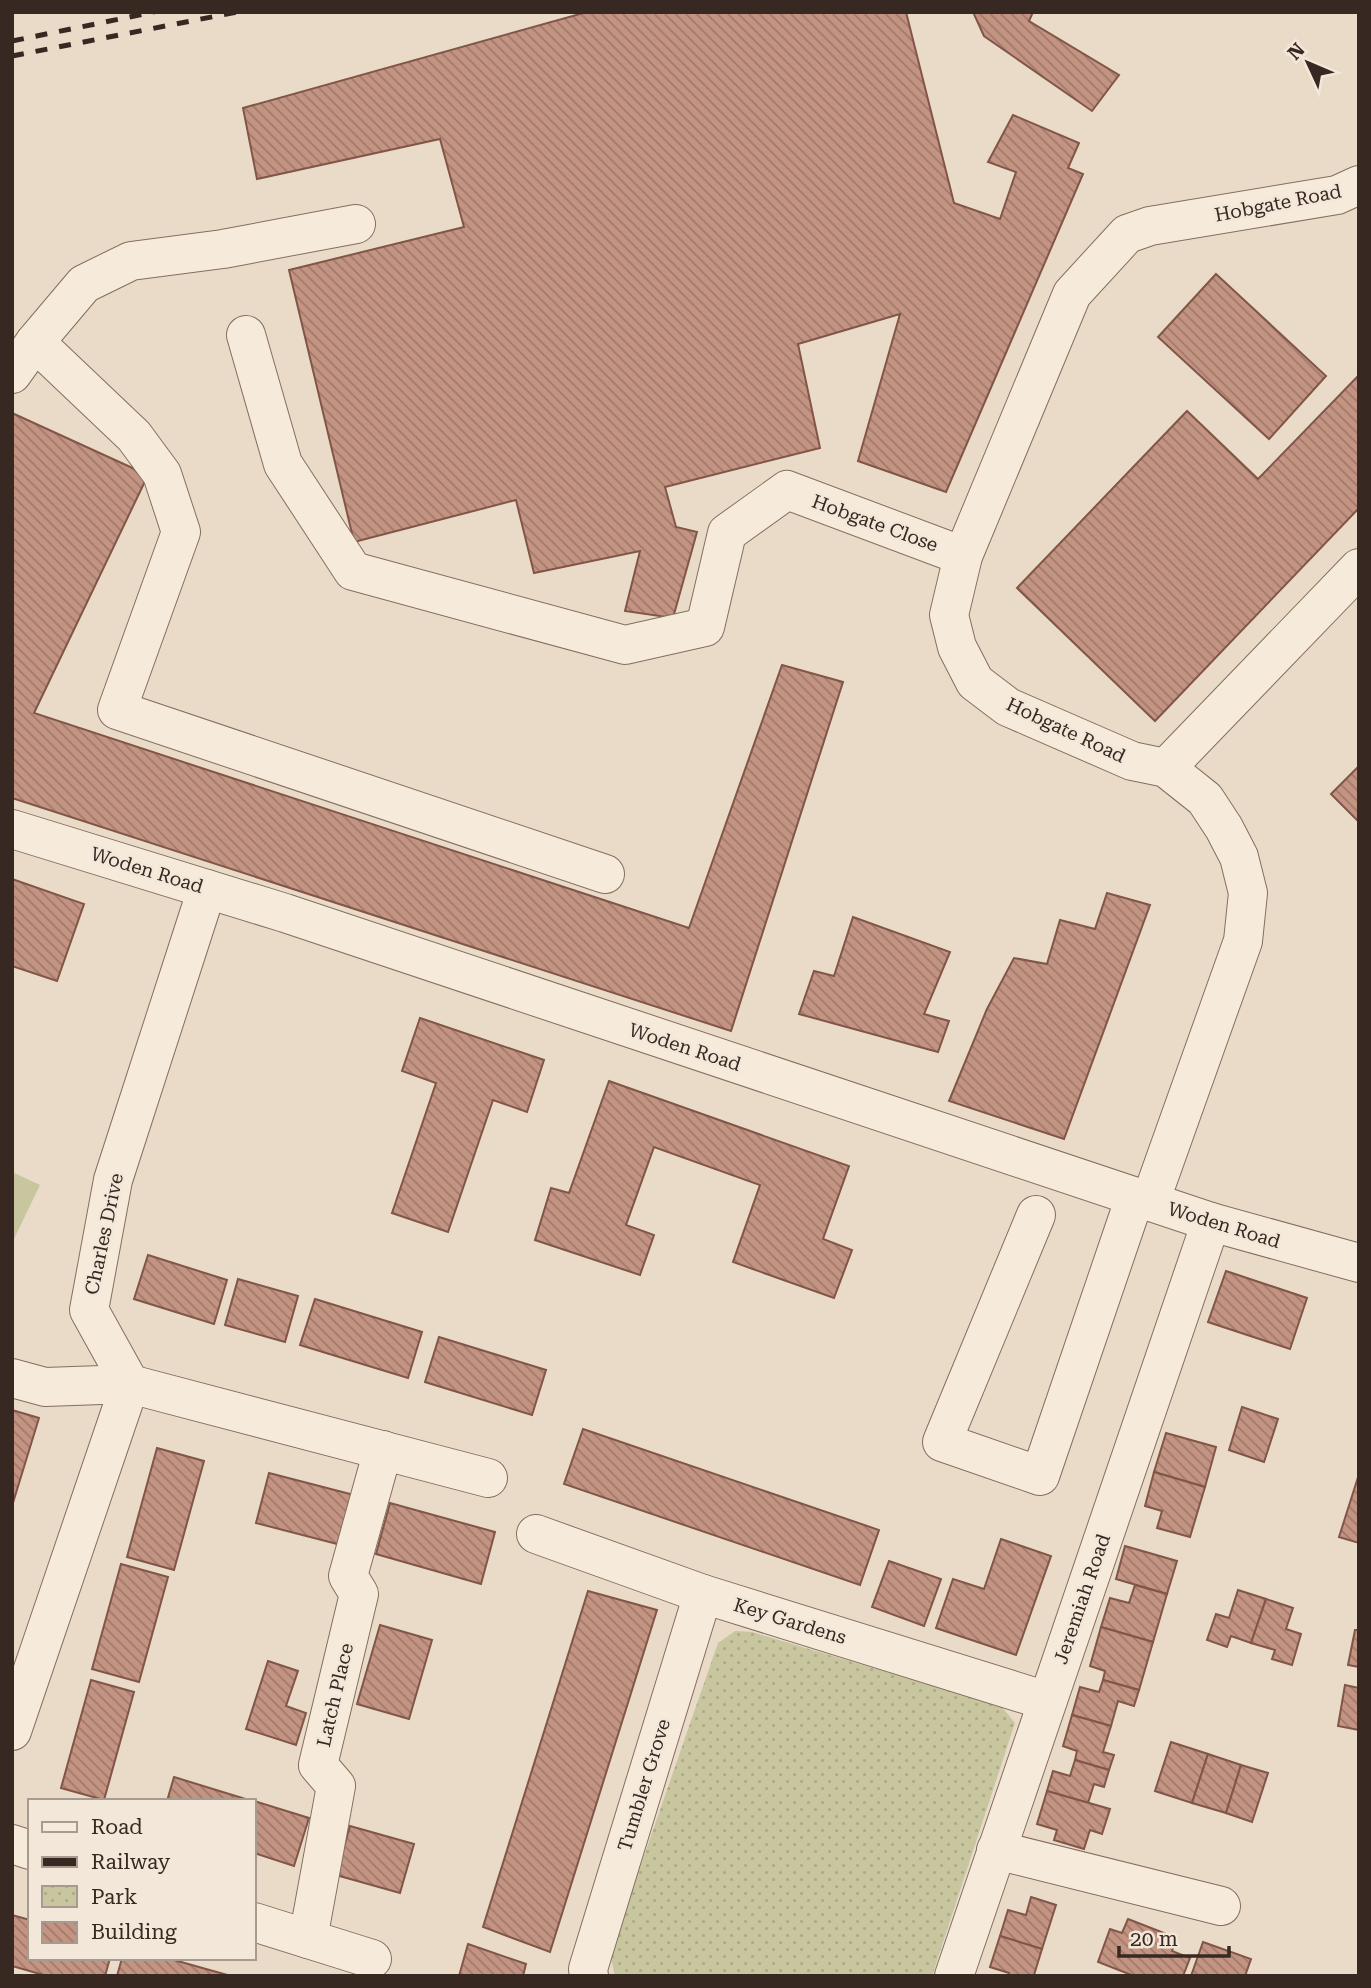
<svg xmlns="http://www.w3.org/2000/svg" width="1371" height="1988" viewBox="0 0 1371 1988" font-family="'Roboto Serif',serif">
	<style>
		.grass { fill: #c7c69e }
		.park { fill: url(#park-dots) }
		.building { fill: url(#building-back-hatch); stroke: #815648; stroke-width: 2 }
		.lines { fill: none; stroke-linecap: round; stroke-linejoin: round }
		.minor-casing { stroke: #846e5f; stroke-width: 40 }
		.minor { stroke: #f6eadb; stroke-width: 38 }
		.rail { stroke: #372821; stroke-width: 5; stroke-dasharray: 12 12; stroke-linecap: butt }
		.labels { text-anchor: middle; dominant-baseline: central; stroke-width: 5; stroke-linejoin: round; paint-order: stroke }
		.street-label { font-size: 19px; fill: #372821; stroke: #f2e7d8 }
	</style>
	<defs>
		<pattern id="park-dots" width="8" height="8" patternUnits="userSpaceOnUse" patternTransform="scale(1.75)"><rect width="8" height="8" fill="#c7c69e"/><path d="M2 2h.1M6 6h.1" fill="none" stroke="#acaa88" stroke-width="1.8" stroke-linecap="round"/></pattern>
		<pattern id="building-back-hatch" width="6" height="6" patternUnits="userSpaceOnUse" patternTransform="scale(1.75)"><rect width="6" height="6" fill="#c49483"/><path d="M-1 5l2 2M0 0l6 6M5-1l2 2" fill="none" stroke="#a0796b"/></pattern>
	</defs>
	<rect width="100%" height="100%" fill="#eadbc9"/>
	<!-- grass -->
	<polygon class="grass" points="12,1172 40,1185 12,1243"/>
	<!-- park -->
	<polygon class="park" points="735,1631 752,1632 1001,1706 1015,1723 932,1976 615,1976 610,1954 718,1643"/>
	<!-- building -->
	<g class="building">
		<polygon points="587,12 906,12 954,203 1000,219 1016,172 988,162 1013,115 1079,143 1068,168 1083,174 946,492 858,461 900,314 798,344 820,448 665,487 676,527 697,532 673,618 625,611 640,551 534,573 516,500 354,542 289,270 464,227 440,139 257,179 243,108"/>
		<polygon points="973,12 1033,12 1029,21 1119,75 1092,111 984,36"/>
		<polygon points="1216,274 1326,376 1269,439 1158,337"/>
		<polygon points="1359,375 1359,508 1155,721 1017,588 1187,411 1258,479"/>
		<polygon points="12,413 148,475 34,713 689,928 782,665 843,682 731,1031 12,798"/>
		<polygon points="1359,766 1359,822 1331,794"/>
		<polygon points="12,879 84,904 57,981 12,966"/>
		<polygon points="1107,893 1150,905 1064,1139 949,1101 987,1009 1014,958 1047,964 1060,920 1095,929"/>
		<polygon points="853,917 950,952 924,1014 949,1021 938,1052 799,1014 814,971 834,976"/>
		<polygon points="420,1018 544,1060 527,1112 493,1100 448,1232 392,1213 436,1083 402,1071"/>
		<polygon points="609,1081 849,1166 823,1239 852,1250 834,1298 733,1262 760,1185 654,1147 626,1225 654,1235 640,1275 535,1240 551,1188 569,1193"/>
		<polygon points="148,1255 227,1280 214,1324 134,1299"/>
		<polygon points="1226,1271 1307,1298 1290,1349 1208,1322"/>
		<polygon points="238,1279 298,1296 285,1342 225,1325"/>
		<polygon points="315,1299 422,1332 408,1378 300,1345"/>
		<polygon points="439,1337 546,1370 532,1415 425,1382"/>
		<polygon points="1242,1407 1278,1419 1264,1462 1229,1450"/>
		<polygon points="12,1410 39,1418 12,1506"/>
		<polygon points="583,1429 879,1530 860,1585 564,1484"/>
		<polygon points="1166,1433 1216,1447 1205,1487 1154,1472"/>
		<polygon points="157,1448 204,1461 174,1570 127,1557"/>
		<polygon points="1154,1472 1205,1487 1190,1537 1157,1528 1162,1511 1145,1506"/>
		<polygon points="269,1473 354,1495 341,1545 256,1523"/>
		<polygon points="1359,1474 1359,1543 1339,1537"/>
		<polygon points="390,1503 495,1532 481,1584 376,1554"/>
		<polygon points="1001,1539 1051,1556 1016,1655 936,1628 953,1579 984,1589"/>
		<polygon points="1125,1546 1177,1561 1167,1594 1116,1579"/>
		<polygon points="889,1561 941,1579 924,1626 872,1607"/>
		<polygon points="121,1564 168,1577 139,1682 92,1669"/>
		<polygon points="1135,1585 1167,1594 1153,1642 1101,1627 1110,1598 1129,1603"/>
		<polygon points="1238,1590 1266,1599 1251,1643 1231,1636 1227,1647 1207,1640 1216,1614 1229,1618"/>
		<polygon points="588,1591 657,1610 550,1952 483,1927"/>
		<polygon points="1266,1599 1293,1608 1286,1629 1301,1634 1292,1665 1272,1659 1275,1650 1251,1643"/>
		<polygon points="380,1625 432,1640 409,1719 357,1704"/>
		<polygon points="1101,1627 1153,1642 1139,1690 1103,1680 1105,1671 1090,1666"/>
		<polygon points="1355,1630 1359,1630 1359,1667 1348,1665"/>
		<polygon points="268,1661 298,1671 286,1706 306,1713 296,1745 246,1729"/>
		<polygon points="91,1680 134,1692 104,1800 61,1788"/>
		<polygon points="1103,1680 1139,1690 1134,1706 1118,1701 1111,1726 1072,1715 1080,1687 1099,1692"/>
		<polygon points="1345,1685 1359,1688 1359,1730 1338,1726"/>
		<polygon points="1072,1715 1111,1726 1103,1752 1114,1755 1109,1770 1075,1760 1077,1751 1063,1746"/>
		<polygon points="1171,1742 1208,1754 1192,1803 1155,1791"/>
		<polygon points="1208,1754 1241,1765 1226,1813 1192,1803"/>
		<polygon points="1075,1760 1109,1770 1104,1787 1094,1784 1088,1803 1047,1791 1053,1771 1070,1776"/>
		<polygon points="1241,1765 1268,1773 1252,1822 1226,1813"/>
		<polygon points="174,1777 252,1801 167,1801"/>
		<polygon points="1047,1791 1110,1809 1102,1834 1090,1830 1084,1849 1054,1840 1057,1830 1037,1824"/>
		<polygon points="254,1801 309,1818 294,1866 254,1853"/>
		<polygon points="350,1826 414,1844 400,1893 336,1875"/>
		<polygon points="1031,1897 1056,1905 1042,1949 1000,1936 1008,1910 1026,1915"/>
		<polygon points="12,1915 30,1920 30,1958 110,1958 105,1976 47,1976 12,1966"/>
		<polygon points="1128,1919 1177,1938 1172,1951 1190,1958 1183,1976 1134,1976 1098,1962 1110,1929 1122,1933"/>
		<polygon points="1000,1936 1042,1949 1034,1975 1037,1976 1008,1976 1009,1973 990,1967"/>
		<polygon points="1203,1942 1251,1959 1245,1976 1191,1976"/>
		<polygon points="468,1944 526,1964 523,1976 459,1976"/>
		<polygon points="122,1958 167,1958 231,1976 117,1976"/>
	</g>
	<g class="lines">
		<!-- minor casing -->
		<g class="minor-casing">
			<g id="minor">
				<polyline points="246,335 283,464 353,571 625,645 705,627 727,533 787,490 963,556"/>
				<polyline points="35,342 84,284 131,261 223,249 356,224"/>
				<polyline points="12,374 35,342 134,436 162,474 181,532 117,710 605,874"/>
				<polyline points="1166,768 1359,568"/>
				<polyline points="12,829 285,913 1211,1222 1359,1263"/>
				<polyline points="1150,1202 1243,941 1248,893 1239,857 1224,828 1205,799 1166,768 1132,761 1008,707 975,682 957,647 949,615 963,556 1072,294 1127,234 1150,226 1337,195 1359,185"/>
				<polyline points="1036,1215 942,1442 1040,1476 1135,1197"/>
				<polyline points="12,1378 45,1387 130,1384 488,1478"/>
				<polyline points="536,1534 703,1594 1047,1701"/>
				<polyline points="12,1731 130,1384 89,1310 113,1180 207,889"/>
				<polyline points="12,1844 30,1850"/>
				<polyline points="996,1850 1221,1906"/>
				<polyline points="254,1922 372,1959"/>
				<polyline points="308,1939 336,1786 318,1765 359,1594 348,1576 383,1450"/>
				<polyline points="589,1976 588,1969 703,1594"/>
				<polyline points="954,1976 1211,1222"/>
			</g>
		</g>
		<!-- minor -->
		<use href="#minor" class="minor"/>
		<!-- rail -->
		<g class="rail">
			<polyline points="12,41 154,12"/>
			<polyline points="12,56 237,12"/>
		</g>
	</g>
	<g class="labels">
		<!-- street labels -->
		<g class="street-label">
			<text transform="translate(1278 203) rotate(-11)">Hobgate Road</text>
			<text transform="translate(875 523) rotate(20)">Hobgate Close</text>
			<text transform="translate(1066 730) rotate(25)">Hobgate Road</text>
			<text transform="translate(147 870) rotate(17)">Woden Road</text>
			<text transform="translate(685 1047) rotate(18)">Woden Road</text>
			<text transform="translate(1224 1225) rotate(17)">Woden Road</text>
			<text transform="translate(104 1234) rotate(-78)">Charles Drive</text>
			<text transform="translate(1082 1599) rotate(-71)">Jeremiah Road</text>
			<text transform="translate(790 1621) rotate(17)">Key Gardens</text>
			<text transform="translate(335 1695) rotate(-77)">Latch Place</text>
			<text transform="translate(644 1785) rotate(-73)">Tumbler Grove</text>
		</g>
	</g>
	<!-- border -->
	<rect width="1371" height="1988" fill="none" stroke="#372821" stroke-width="28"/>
	<!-- legend -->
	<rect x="28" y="1799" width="228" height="161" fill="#f2e7d8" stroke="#a79b8f" stroke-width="2"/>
	<rect x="42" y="1822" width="35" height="10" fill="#f6eadb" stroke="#a79b8f" stroke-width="2"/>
	<text x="91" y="1834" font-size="21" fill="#372821">Road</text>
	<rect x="42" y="1857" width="35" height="10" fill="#372821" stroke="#a79b8f" stroke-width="2"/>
	<text x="91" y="1869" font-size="21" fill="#372821">Railway</text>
	<rect x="42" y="1886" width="35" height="21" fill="url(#park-dots)" stroke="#a79b8f" stroke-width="2"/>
	<text x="91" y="1904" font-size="21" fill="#372821">Park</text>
	<rect x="42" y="1922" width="35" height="21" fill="url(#building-back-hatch)" stroke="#a79b8f" stroke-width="2"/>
	<text x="91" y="1939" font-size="21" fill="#372821">Building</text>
	<!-- north arrow -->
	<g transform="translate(1308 63) rotate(314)" stroke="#f2e7d8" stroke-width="5" paint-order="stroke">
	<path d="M0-5L12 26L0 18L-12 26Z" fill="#372821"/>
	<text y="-10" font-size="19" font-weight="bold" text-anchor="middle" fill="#372821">N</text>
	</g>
	<!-- scale -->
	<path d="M1119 1946v10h110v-10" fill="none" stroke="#372821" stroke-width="3.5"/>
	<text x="1130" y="1946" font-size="21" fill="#372821" stroke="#f2e7d8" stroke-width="5" paint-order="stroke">20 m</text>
</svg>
